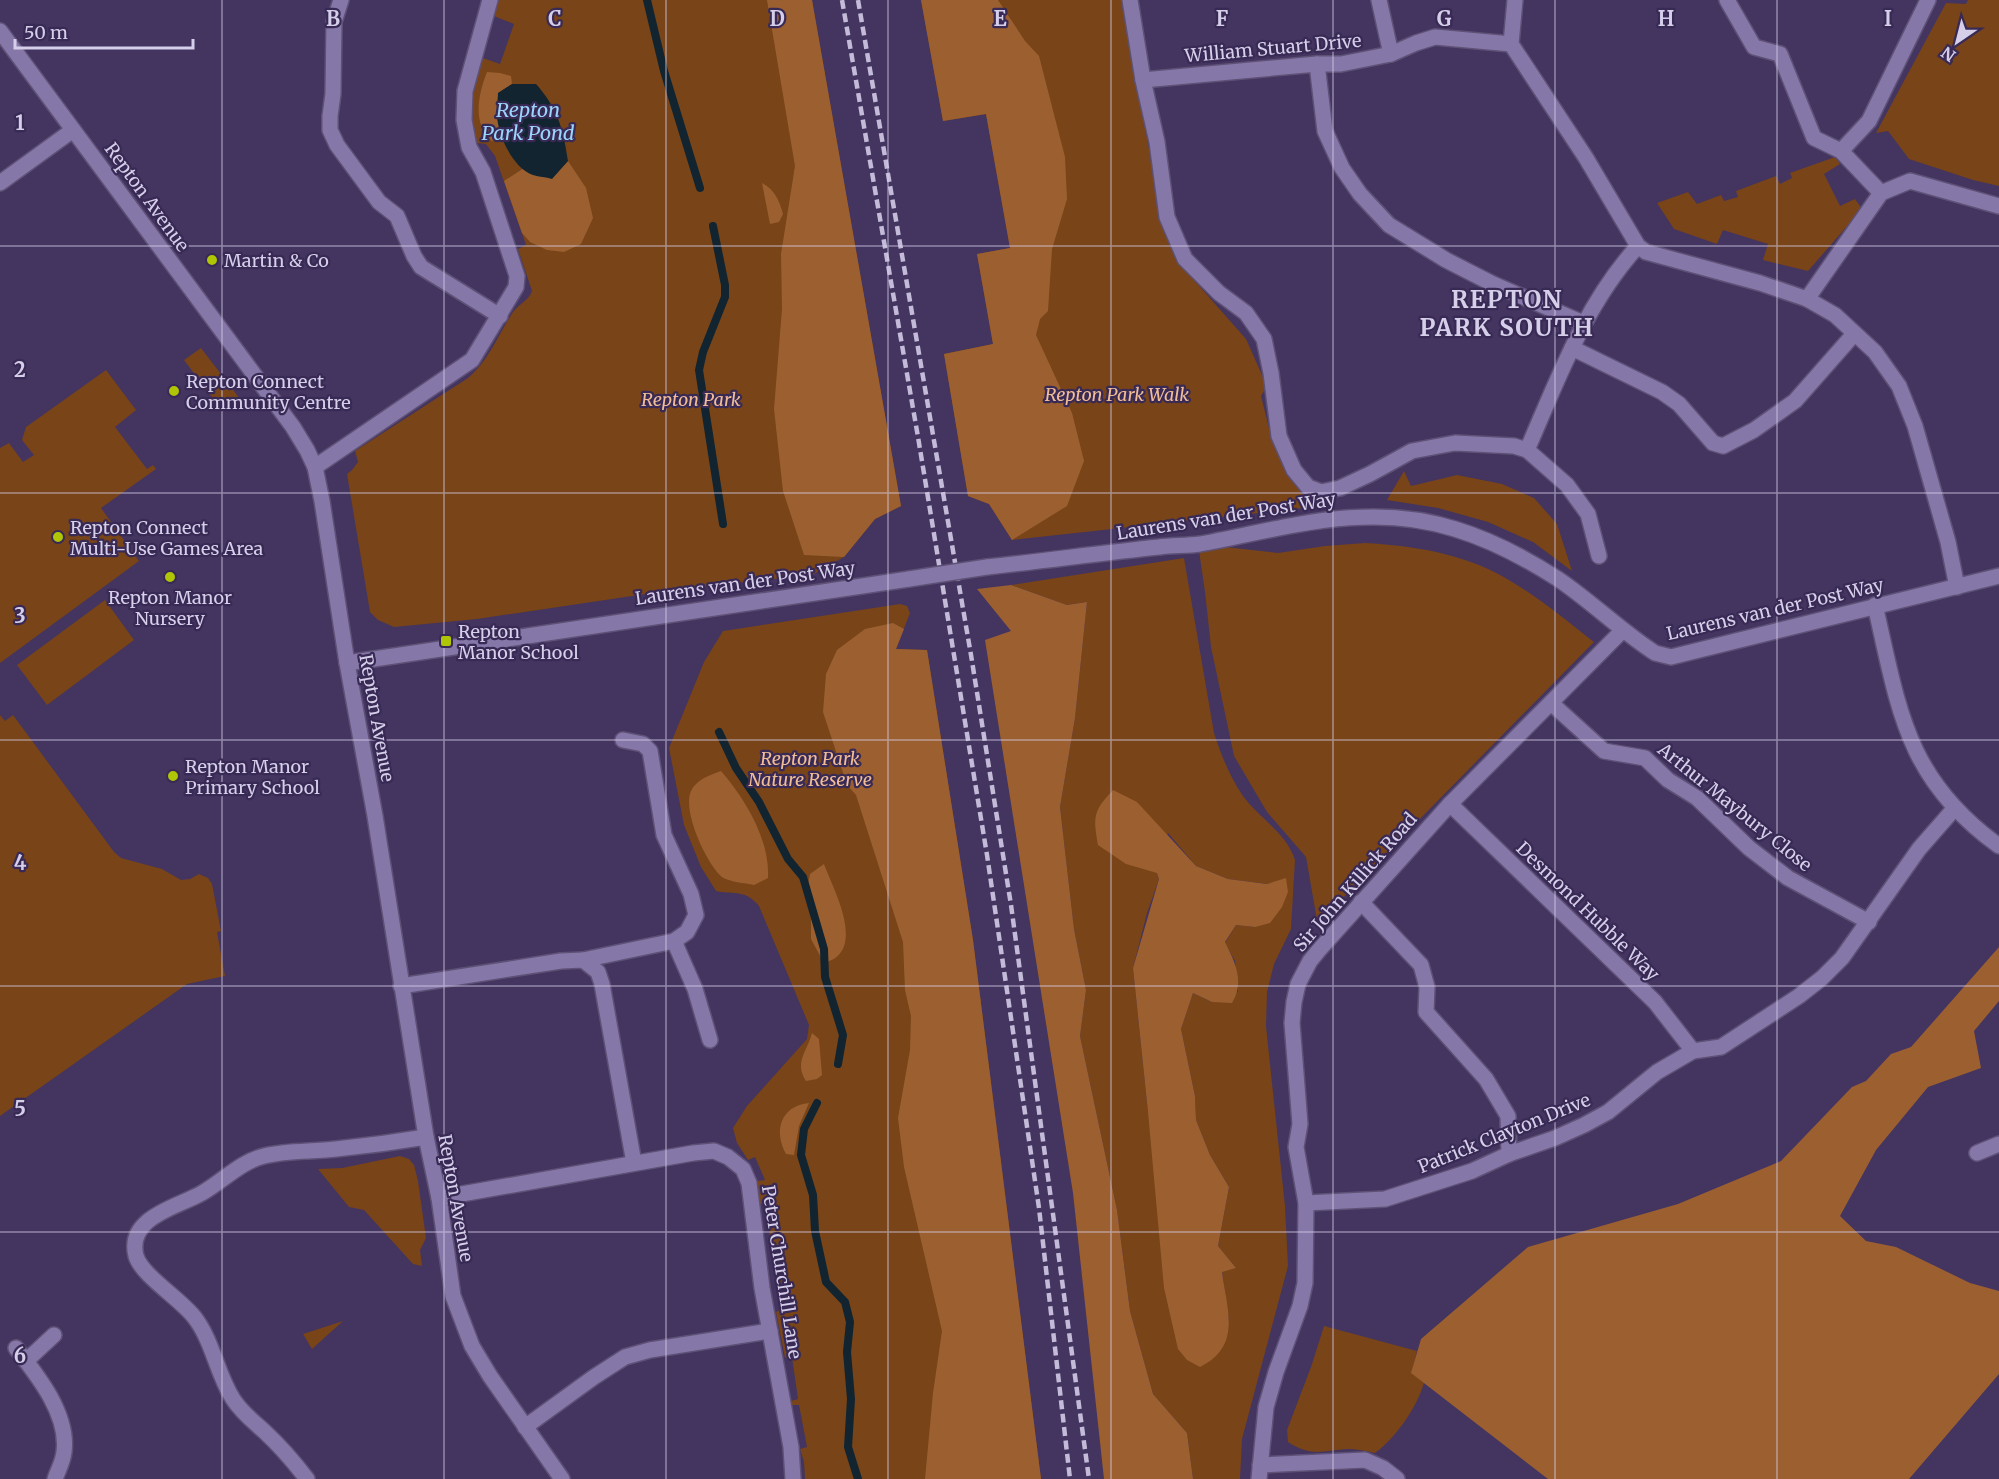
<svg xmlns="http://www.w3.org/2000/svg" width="1999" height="1479" viewBox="0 0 1999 1479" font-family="Merriweather,serif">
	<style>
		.green { fill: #784418; fill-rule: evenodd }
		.forest { fill: #9c6030 }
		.water { fill: #112430 }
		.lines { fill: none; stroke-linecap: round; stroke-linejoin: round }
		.stream { stroke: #112430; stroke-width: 8 }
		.minor-casing { stroke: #5e5176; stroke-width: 18 }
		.minor { stroke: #8677a9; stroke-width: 15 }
		.rail { stroke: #c3bbd8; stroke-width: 4.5; stroke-dasharray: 9 4.5; stroke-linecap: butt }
		.minor-bridge-casing { stroke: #5e5176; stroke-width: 18; stroke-linecap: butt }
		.minor-bridge { stroke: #8677a9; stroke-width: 15 }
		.grid { fill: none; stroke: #d6cfea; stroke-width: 1.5; stroke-opacity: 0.55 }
		.poi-dot { fill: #afc505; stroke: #382a55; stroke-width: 2 }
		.labels { text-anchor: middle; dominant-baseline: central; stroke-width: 4.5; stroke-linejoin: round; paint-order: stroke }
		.street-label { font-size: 18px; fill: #d6cfea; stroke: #382a55 }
		.poi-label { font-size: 18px; fill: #d6cfea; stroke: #382a55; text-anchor: start }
		.park-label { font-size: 18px; font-style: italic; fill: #f1bd96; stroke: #382a55 }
		.water-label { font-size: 20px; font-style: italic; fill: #9cd5fb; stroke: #382a55 }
		.district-label { font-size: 24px; font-weight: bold; letter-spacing: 1.5px; fill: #d6cfea; stroke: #382a55 }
		.grid-label { font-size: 20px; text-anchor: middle; font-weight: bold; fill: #d6cfea; stroke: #382a55; stroke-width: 4.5; stroke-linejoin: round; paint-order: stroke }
	</style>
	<rect width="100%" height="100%" fill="#433460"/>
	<!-- green -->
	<g class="green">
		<path d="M498,0H812L901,506L875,519L844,557L812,575L679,589L477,619L394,627L378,620L370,612L347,474L352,470L358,462L355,451L468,378C489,360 498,335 513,312C519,304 529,300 532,291L518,249L526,245L495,156L486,144L477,143C466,114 474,86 483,58L500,64L514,24L494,16Z"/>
		<polygon points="921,0 1121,0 1159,202 1186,271 1246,339 1267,386 1261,396 1272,440 1312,507 1012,540 989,504 968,496 944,354 993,344 977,254 1010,248 986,114 943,121"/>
		<polygon points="1968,0 1999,0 1999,186 1973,180 1909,159 1888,131 1876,133 1946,3 1966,4"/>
		<polygon points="1835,157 1840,164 1824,174 1840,206 1855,199 1862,209 1808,271 1763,260 1768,244 1723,230 1717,244 1674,229 1657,203 1688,192 1697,204 1721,195 1724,201 1738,197 1736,191 1776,176 1780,184 1792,178 1790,173"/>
		<polygon points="201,348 240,399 223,412 184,360"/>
		<polygon points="106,370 136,410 115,427 147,469 153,465 156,469 101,508 139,561 0,663 0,448 9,443 23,462 34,455 22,440 26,427"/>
		<polygon points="1404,471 1411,486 1457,475 1502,484 1534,498 1557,524 1572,571 1533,542 1488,522 1438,508 1387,500"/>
		<path d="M1365,543C1399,545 1433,549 1465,560C1513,575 1555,612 1594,642L1350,890L1318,926L1306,857L1267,812L1234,756L1211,647L1205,592L1198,544L1278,553L1325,546Z"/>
		<path d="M1184,558L1214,733C1221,755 1230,777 1243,796C1259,818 1287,833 1295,860L1291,929L1274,964L1267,992L1266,1026L1285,1206L1288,1266L1242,1439L1240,1479H1193L1187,1433L1153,1394L1130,1311L1117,1210L1080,1036L1086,990L1074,929L1060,807L1075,718L1087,602L1067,605L1011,585ZM1168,833L1196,866L1228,879L1268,884L1286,879L1255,927L1236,925L1225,943L1235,961L1238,992L1212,1002L1193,993L1181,1029L1195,1096L1196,1120L1210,1155L1229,1187L1218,1246L1236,1268L1222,1271L1229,1322L1148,1112L1133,968L1147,913L1159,879L1157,873Z"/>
		<polygon points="105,600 134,640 47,705 17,665"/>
		<path d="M900,604L907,606L910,613L896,649L927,650L973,940L1041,1479H805L804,1462L800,1449L807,1447L799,1405H792L791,1401L798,1399L792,1357L785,1358L776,1312L783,1309L773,1262L766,1204H758L757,1181L765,1180L755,1157L748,1160L737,1143L733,1128L747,1106L807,1039L809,1025L759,906C745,889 735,895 716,891L701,867L684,825L669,748L704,662L723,631Z"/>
		<polygon points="0,715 5,721 13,715 114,852 121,858 162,869 181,880 190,879 199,874 208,878 212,884 221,931 217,932 225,976 187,984 0,1116"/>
		<polygon points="400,1156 409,1159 414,1165 418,1181 426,1238 420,1250 422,1266 413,1264 364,1210 349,1207 318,1169 342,1168"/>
		<polygon points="343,1321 312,1349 303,1334"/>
		<path d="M1324,1326L1417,1351L1412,1373L1424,1383C1417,1407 1396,1438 1375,1453C1366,1451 1356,1449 1347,1449C1322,1451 1311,1457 1288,1442L1287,1430L1311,1367Z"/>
	</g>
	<!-- forest -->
	<g class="forest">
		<polygon points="767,0 812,0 901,506 875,519 844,557 804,555 783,491 774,409 782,309 781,254 795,166"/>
		<polygon points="921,0 998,0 1025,41 1039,56 1065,157 1067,199 1052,249 1048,311 1040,319 1036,335 1072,413 1084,461 1067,506 1012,540 989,504 968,496 944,354 993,344 977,254 1010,248 986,114 943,121"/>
		<path d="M487,72L500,73L511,76L512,84L498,93L497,117L502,136L499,141H492C472,124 478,95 487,72Z"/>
		<polygon points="568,161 586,188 593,218 581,244 564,252 547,250 530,242 522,233 504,181 524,168 531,174 552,178"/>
		<path d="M762,183C775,190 779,200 783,214L779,222L770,224Z"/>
		<polygon points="1011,585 1067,605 1087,602 1075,718 1060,807 1074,929 1086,990 1080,1036 1117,1210 1130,1311 1153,1394 1187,1433 1193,1479 1104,1479 1073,1193 985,640 1011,631 977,589"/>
		<polygon points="893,623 904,629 896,649 927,650 973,940 1041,1479 925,1479 933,1393 942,1331 904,1167 898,1118 910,1050 911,1016 905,990 903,942 856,795 847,785 823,712 826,674 837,650 865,629"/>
		<path d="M721,771C745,799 770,839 768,878L754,885C745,883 729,882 722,877C706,863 682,811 691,791C697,779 710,775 721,771Z"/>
		<path d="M1113,790L1137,802L1196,866L1228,879L1267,884L1286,878L1288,892L1282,907L1270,923L1255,927L1236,925L1225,942C1235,962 1245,982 1232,1003L1212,1002L1193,993L1181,1029L1195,1096L1196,1120L1210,1155L1229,1187L1218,1246L1236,1268L1222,1272C1227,1310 1242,1346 1200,1367L1187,1360L1178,1349L1164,1288L1148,1112L1133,968L1159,879L1157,873L1126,864L1098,845C1093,817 1093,811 1113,790Z"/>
		<path d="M824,864C834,891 868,952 824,963L811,939V919L807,890L810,874Z"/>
		<polygon points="1999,947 1999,1001 1974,1031 1981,1068 1928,1087 1876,1150 1840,1216 1866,1241 1896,1247 1970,1283 1999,1291 1999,1374 1909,1479 1548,1479 1411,1373 1421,1339 1528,1247 1678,1204 1781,1161 1852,1087 1866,1081 1891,1054 1911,1047"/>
		<path d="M812,1033L819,1039L822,1075L817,1079L806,1081C794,1062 807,1052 812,1033Z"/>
		<path d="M809,1103L799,1126L794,1155L786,1154C773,1130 781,1106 809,1103Z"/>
	</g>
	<!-- water -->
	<path class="water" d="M512,84H536C558,109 563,128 568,161L552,179C546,177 539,177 533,175C513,168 499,137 497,117C496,109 498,101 498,93Z"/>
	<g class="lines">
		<!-- stream -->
		<g class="stream">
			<polyline points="647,0 664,71 700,188"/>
			<polyline points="713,226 725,285 725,297 703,352 699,370 723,524"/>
			<polyline points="719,732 736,768 759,802 788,859 803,877 824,949 825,977 843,1035 838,1064"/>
			<polyline points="817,1103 804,1129 801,1155 813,1195 815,1231 826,1282 845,1302 850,1322 847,1352 851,1399 848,1447 858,1479"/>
		</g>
		<!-- minor casing -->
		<g class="minor-casing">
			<g id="minor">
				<polyline points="341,0 334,22 333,94 330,116 330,130 337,145 379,202 397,216 414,256 421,267 500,316"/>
				<polyline points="1130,0 1143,80 1157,142 1167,217 1185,259 1219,293 1246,313 1264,339 1271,373 1279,436 1294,470 1308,487 1321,492 1340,488 1370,474 1412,451 1455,443 1514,446 1527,450 1567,485 1588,514 1599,556"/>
				<polyline points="1379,0 1391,54"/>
				<polyline points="1515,0 1511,44 1586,158 1638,246 1646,252 1760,283 1807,299 1835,315 1875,352 1899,386 1915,426 1948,542 1957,587"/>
				<polyline points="1727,0 1754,47 1780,54 1814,138 1841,151 1881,193"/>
				<polyline points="0,31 293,427 307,450 315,467 322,501 347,663 375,816 426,1137 439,1198 453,1296 472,1346 490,1376 562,1479"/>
				<polyline points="1317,64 1325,131 1342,168 1360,194 1389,225 1446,260 1493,284 1583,323"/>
				<polyline points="1143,80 1317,64 1341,64 1391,54 1416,43 1435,37 1511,44"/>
				<polyline points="1841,151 1869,121 1928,0"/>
				<polyline points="0,183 73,130"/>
				<polyline points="1807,299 1881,193 1910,181 1999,206"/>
				<polyline points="1572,348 1662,392 1679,404 1713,443 1723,446 1754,430 1795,401 1854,334"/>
				<path d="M1527,450C1558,379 1585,304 1638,246"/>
				<polyline points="315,467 472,360 516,287 517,276 483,172 469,147 464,120 465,91 490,0"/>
				<path d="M987,567C1044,561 1101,553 1159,547C1172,545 1186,546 1200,544C1286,528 1368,501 1455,529C1491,540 1527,559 1558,579C1592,602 1621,631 1655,653L1671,657L1999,576"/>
				<path d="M1875,605C1899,710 1906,779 1999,846"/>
				<polyline points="347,663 909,579"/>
				<polyline points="1551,703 1604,751 1645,758 1668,780 1697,798 1749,848 1788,878 1869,922"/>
				<polyline points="1450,804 1655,1002 1693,1051"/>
				<polyline points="1361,902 1421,965 1427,987 1426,1012 1486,1079 1508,1116 1509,1154"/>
				<polyline points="674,941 695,989 710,1040"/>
				<polyline points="583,960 674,941 687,932 696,915 691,894 664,835 650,751 643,744 623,740"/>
				<polyline points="401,986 561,961 583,960 598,972 602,984 634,1163"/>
				<polyline points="1977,1153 1999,1144"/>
				<polyline points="439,1198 693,1153 714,1151 728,1157 743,1169 749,1183 762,1288 791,1447 793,1479"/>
				<polyline points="1306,1203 1385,1199 1472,1171 1509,1154 1555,1138 1584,1125 1608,1112 1657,1072 1693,1051 1721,1047 1799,996 1822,978 1842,958 1919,849 1954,809"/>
				<path d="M16,1348C38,1376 69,1415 64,1452C63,1462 58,1470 55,1479"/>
				<polyline points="26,1361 54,1335"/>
				<polyline points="525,1427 594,1377 625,1357 650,1350 770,1331"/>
				<polyline points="1260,1465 1365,1460 1383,1468 1397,1479"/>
				<path d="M307,1479C294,1462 280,1446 265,1432C253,1421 242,1413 233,1399C217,1374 213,1342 195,1318C181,1299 142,1276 136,1256C126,1217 178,1207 202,1193C223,1181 240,1162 264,1156C288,1150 312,1152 336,1149C366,1146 396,1142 426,1137"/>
				<polyline points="1259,1479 1266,1407 1276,1372 1300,1306 1305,1283 1306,1203 1296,1147 1300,1124 1292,1023 1294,1002 1298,984 1310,961 1319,950 1450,804 1623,630"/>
			</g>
		</g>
		<!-- minor -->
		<use href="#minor" class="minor"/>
		<!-- rail -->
		<g class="rail">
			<polyline points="842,0 918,437 987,855 1039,1208 1070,1479"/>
			<polyline points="858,0 971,655 1011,905 1089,1479"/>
		</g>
		<!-- minor-bridge casing -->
		<g class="minor-bridge-casing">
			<polyline id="minor-bridge" points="909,579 987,567"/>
		</g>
		<!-- minor-bridge -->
		<use href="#minor-bridge" class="minor-bridge"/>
	</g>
	<!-- grid -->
	<path class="grid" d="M222,0V1479M444,0V1479M666,0V1479M888,0V1479M1111,0V1479M1333,0V1479M1555,0V1479M1777,0V1479M0,246H1999M0,493H1999M0,740H1999M0,986H1999M0,1232H1999"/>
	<!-- markers -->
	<g class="poi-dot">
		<circle cx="212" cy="260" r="6"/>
		<circle cx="174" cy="391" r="6"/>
		<circle cx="58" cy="537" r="6"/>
		<circle cx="170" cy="577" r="6"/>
		<rect x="440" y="635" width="12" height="12" rx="3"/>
		<circle cx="173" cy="776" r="6"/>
	</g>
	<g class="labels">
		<!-- street labels -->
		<g class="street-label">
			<text transform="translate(1273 48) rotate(-5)">William Stuart Drive</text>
			<text transform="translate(147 197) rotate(54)">Repton Avenue</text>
			<text transform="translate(1226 516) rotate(-9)">Laurens van der Post Way</text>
			<text transform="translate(745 583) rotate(-8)">Laurens van der Post Way</text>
			<text transform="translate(1775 609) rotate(-13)">Laurens van der Post Way</text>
			<text transform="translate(377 718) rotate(80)">Repton Avenue</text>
			<text transform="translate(1735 807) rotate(39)">Arthur Maybury Close</text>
			<text transform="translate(1355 882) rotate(-49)">Sir John Killick Road</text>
			<text transform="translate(1588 911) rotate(44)">Desmond Hubble Way</text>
			<text transform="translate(1504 1133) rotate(-22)">Patrick Clayton Drive</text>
			<text transform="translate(456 1198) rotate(80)">Repton Avenue</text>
			<text transform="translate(782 1272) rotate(81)">Peter Churchill Lane</text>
		</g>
		<!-- poi labels -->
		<g class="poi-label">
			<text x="224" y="260">Martin &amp; Co</text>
			<text x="186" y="381">Repton Connect<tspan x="186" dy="21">Community Centre</tspan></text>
			<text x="70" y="527">Repton Connect<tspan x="70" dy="21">Multi-Use Games Area</tspan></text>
			<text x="170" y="597" text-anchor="middle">Repton Manor<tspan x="170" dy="21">Nursery</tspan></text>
			<text x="458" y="631">Repton<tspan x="458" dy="21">Manor School</tspan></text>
			<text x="185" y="766">Repton Manor<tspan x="185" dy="21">Primary School</tspan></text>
		</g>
		<!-- park labels -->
		<g class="park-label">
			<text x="1117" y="394">Repton Park Walk</text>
			<text x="691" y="399">Repton Park</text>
			<text x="810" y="758">Repton Park<tspan x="810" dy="21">Nature Reserve</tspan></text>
		</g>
		<!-- water labels -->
		<g class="water-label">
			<text x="528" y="109">Repton<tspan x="528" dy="23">Park Pond</tspan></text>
		</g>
		<!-- district labels -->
		<g class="district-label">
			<text x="1507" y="299">REPTON<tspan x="1507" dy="28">PARK SOUTH</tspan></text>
		</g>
	</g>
	<g class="grid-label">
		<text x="333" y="26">B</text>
		<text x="555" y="26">C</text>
		<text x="777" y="26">D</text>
		<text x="1000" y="26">E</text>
		<text x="1222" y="26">F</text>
		<text x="1444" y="26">G</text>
		<text x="1666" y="26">H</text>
		<text x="1888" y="26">I</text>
		<text x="20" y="130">1</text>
		<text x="20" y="377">2</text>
		<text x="20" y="623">3</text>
		<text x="20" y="870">4</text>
		<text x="20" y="1116">5</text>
		<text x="20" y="1363">6</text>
	</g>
	<!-- north arrow -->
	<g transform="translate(1957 42) rotate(215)" stroke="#382a55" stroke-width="4.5" paint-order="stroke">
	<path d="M0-4.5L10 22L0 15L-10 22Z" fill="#d6cfea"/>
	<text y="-9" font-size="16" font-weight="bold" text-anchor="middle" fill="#d6cfea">N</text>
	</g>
	<!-- scale -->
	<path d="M15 39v9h178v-9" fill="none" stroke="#d6cfea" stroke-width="3"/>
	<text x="24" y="39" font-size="18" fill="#d6cfea" stroke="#382a55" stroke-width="4.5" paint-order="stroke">50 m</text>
</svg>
